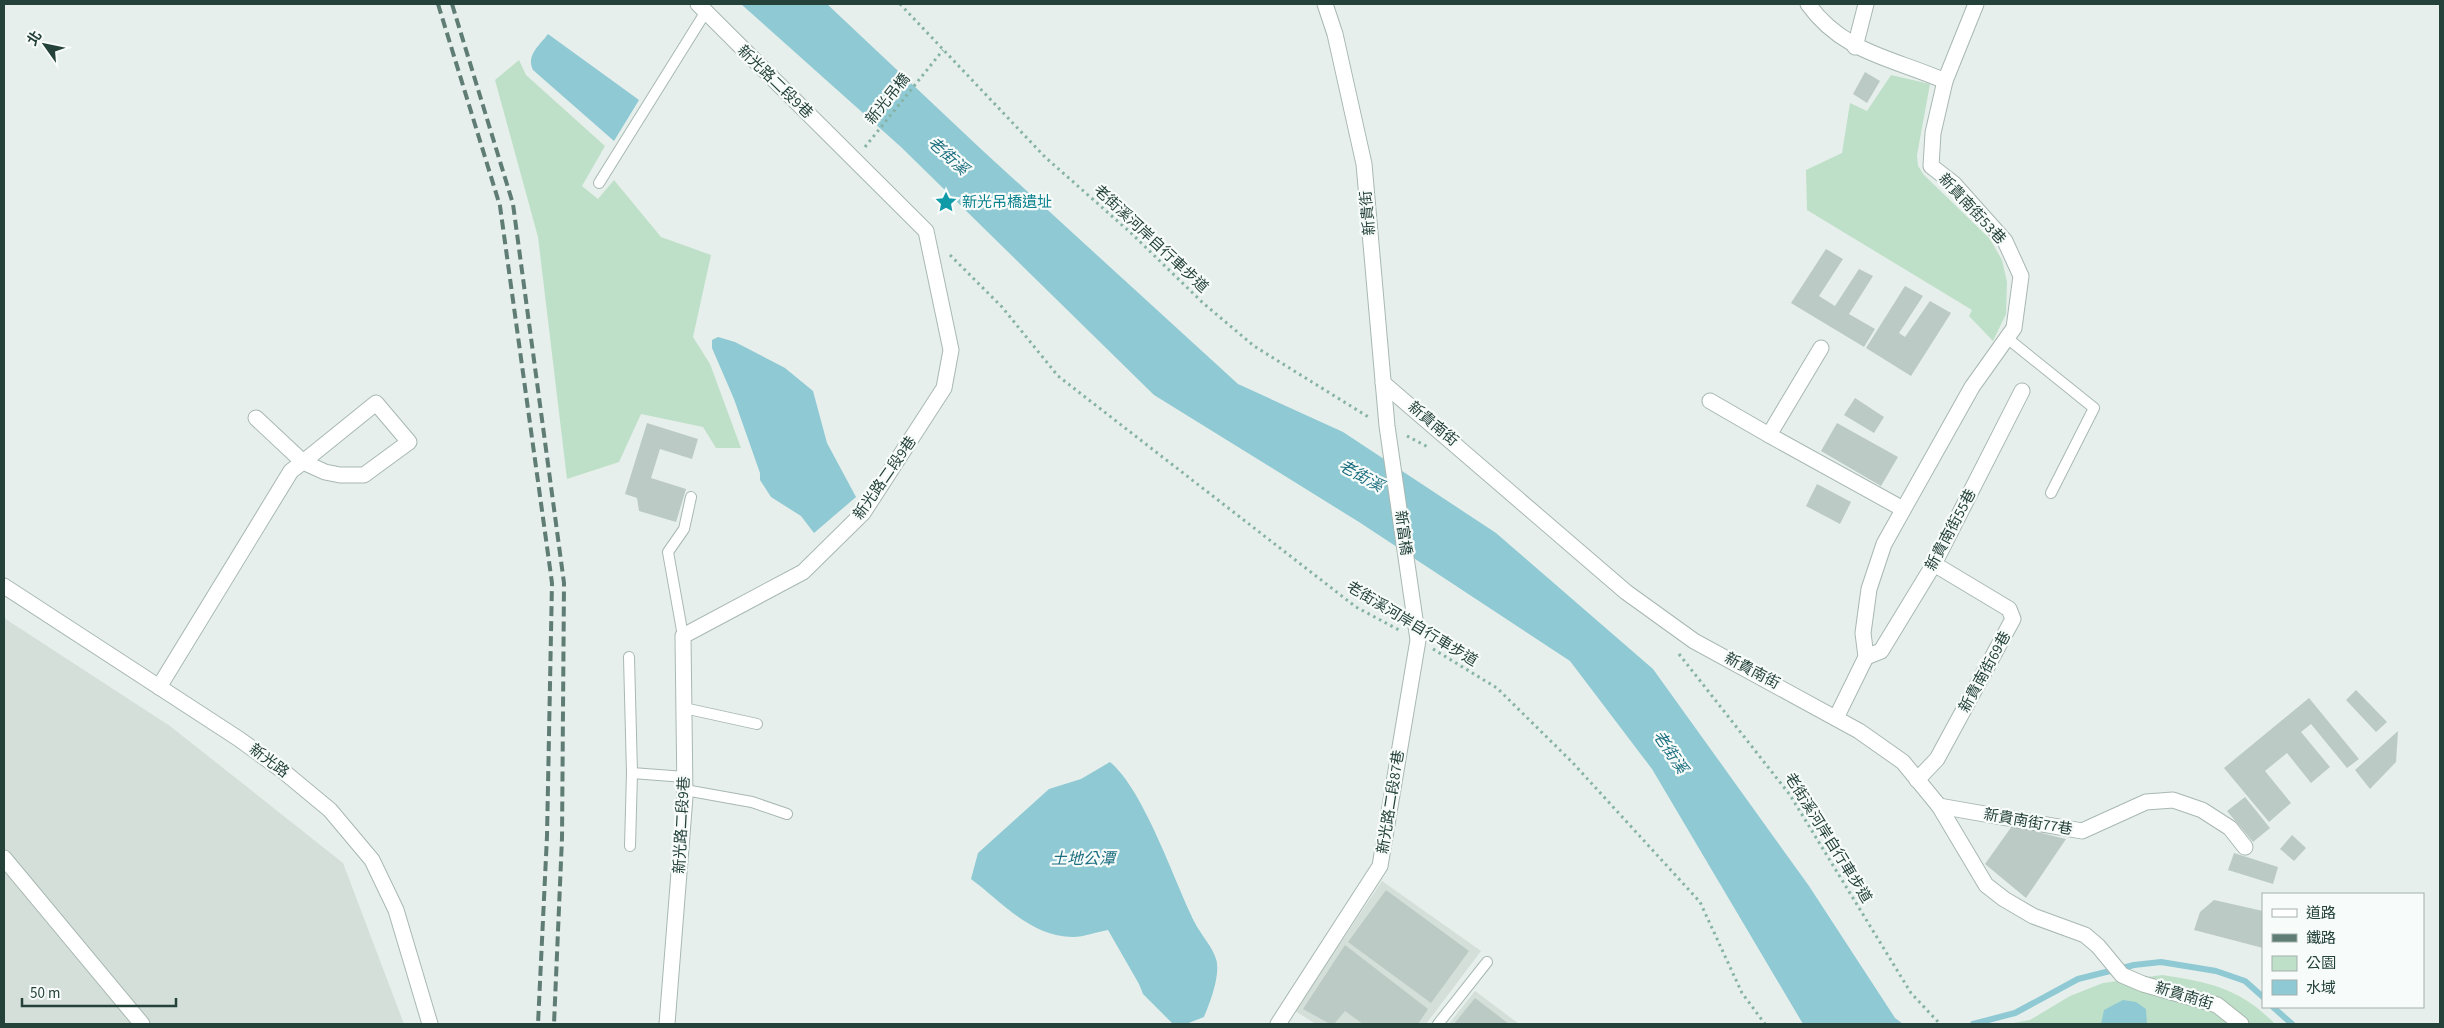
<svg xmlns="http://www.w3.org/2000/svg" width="2444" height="1028" viewBox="0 0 2444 1028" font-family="'Source Sans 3','Noto Sans TC',sans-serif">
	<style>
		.built { fill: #d4dfda }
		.green { fill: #bfe0c8 }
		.water { fill: #8ec9d4 }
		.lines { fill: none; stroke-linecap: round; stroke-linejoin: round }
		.stream { stroke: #8ec9d4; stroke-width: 6 }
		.building { fill: #bbcac4 }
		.lane-casing { stroke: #a8b8b2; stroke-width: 12 }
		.street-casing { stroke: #a8b8b2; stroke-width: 17 }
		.path { stroke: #86b3a5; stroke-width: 3; stroke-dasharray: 2.5 4; stroke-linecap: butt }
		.lane { stroke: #fff; stroke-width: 10 }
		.street { stroke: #fff; stroke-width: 15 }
		.rail { stroke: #5f7d75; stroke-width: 4; stroke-dasharray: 10 5; stroke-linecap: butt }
		.labels { text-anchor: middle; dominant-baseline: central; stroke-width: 4.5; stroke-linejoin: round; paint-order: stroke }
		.street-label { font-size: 15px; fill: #24423a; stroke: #f7fbf9 }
		.culture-label { font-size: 15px; fill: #0d838f; stroke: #f7fbf9; text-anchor: start }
		.water-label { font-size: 16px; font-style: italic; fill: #1c6f80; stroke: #f7fbf9 }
	</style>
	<rect width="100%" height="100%" fill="#e6efeb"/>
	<!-- built -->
	<g class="built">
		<polygon points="4,618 170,726 343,863 404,1024 4,1024"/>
		<polygon points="1382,881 1481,951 1426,1024 1316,1024 1295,1011"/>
		<polygon points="1475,991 1519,1024 1449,1024"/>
	</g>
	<!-- green -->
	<g class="green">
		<polygon points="519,60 526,75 605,146 582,186 598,199 614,180 661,237 711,255 693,337 710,364 741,448 716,448 703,427 641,414 619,462 567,479 538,237 495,80"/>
		<polygon points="1891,75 1930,84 1917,155 1918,166 1924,175 1990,239 2002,260 2007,282 2006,314 1993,341 1969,316 1972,310 1807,210 1806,170 1842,153 1850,103 1867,111"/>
		<path d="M2162,975C2209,982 2240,988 2275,1024H2008L2030,1020L2070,996L2103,983Z"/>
	</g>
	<!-- water -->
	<g class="water">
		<polygon points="741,4 827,4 982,150 1238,384 1343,432 1496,533 1653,669 1809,886 1895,1018 1903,1024 1803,1024 1652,769 1570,661 1359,522 1154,395 901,147"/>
		<path d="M548,34L639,100L614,141L533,70C526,55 539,46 548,34Z"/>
		<polygon points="718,337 735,342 785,368 813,391 827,443 856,497 814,533 801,516 771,497 760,480 760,473 734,399 712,348 712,340"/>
		<path d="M1110,762C1144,790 1174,881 1195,923C1201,935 1212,946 1216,959C1221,974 1210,1003 1204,1017L1186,1024H1173L1143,994L1139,984L1108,930C1096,932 1084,937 1073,937C1031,937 1002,902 971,879L978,853L1049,789L1081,779Z"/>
		<polygon points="2123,1000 2136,1002 2146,1009 2147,1024 2101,1024 2104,1010"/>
	</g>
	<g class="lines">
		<!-- stream -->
		<g class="stream">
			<polyline points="2273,1007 2292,1024"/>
			<polyline points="1973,1024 2015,1013 2078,979 2134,965 2161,962 2216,971 2245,981 2263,997"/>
		</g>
	</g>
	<!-- building -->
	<g class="building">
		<polygon points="1865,72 1880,81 1867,103 1853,94"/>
		<polygon points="1826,249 1843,259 1819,296 1835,306 1859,269 1873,276 1849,314 1875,329 1864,347 1791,303"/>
		<polygon points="1905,286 1923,296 1899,333 1905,337 1930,301 1951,313 1911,376 1866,348"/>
		<polygon points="1855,398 1884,417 1874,433 1844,415"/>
		<polygon points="647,423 698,439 692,459 660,449 651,478 686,489 676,522 639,511 637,498 625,494"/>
		<polygon points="1837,423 1898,457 1881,486 1821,451"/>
		<polygon points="1817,484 1851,502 1840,524 1806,506"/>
		<polygon points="2356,690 2387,722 2376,732 2346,700"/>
		<polygon points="2309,698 2359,759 2347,768 2311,724 2301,732 2330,767 2311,783 2287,753 2265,771 2291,803 2269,822 2224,768"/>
		<polygon points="2398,731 2396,762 2370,789 2355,770"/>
		<polygon points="2245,797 2270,828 2253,842 2227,811"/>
		<polygon points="2012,826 2066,839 2026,898 1985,864"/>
		<polygon points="2292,835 2306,848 2294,861 2280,849"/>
		<polygon points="2234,853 2278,867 2273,884 2228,870"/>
		<polygon points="1386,890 1469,951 1431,1003 1348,942"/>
		<polygon points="2214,900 2263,911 2263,948 2194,930 2200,912"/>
		<polygon points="1345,945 1428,1009 1418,1024 1363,1024 1345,1011 1334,1024 1330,1024 1303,1009"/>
		<polygon points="1475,998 1509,1024 1454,1024"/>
	</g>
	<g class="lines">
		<!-- lane casing -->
		<g class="lane-casing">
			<g id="lane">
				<polyline points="599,183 705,13"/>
				<polyline points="2007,338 2094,408 2051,493"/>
				<polyline points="683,636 668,552 684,529 691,497"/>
				<polyline points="629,657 632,773 685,777"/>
				<polyline points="684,708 757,724"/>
				<polyline points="685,790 752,802 787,814"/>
				<polyline points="630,846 632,773"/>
				<polyline points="1438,1024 1487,962"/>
			</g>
		</g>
		<!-- street casing -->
		<g class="street-casing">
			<g id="street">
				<path d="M1808,4C1843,53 1893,58 1945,81"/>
				<polyline points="1855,47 1866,4"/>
				<polyline points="1821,348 1769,435 1903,509"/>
				<polyline points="1383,383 1626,592 1694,641 1859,731 1903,762 1939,806 1986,885 2004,899 2033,916 2085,935 2098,946 2122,975 2143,984 2217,1005 2241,1024"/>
				<polyline points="1710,401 1769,435"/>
				<polyline points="4,586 239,739 283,771 330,810 372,860 396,910 430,1024"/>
				<polyline points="1866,657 1881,651 1934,564 2022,391"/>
				<polyline points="159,687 291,471 303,462 376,403 409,442 364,475 340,475 325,472 303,462 256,418"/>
				<polyline points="1836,718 1866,657 1863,633 1869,589 1884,544 1972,387 2014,328 2021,276 2005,241 1954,184 1931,166 1933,133 1945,81 1976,4"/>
				<polyline points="1917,780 1937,759 2013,619 2009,609 1934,564"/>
				<polyline points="1939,806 2082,831 2146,802 2173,800 2202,810 2230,828 2245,847"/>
				<polyline points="4,858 142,1024"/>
				<polyline points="667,1024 685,797 683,636 803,572 863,513 944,388 951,350 926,231 698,4"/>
				<polyline points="1278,1024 1380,866 1418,640 1387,426 1364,164 1335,34 1325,4"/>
			</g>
		</g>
		<!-- path -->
		<g class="path">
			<polyline points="900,4 1045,157 1131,233 1203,303 1254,346 1370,418"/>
			<polyline points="865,147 943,50"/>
			<polyline points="950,255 1002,307 1058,376 1356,607 1399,630"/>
			<polyline points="1407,436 1428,447"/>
			<polyline points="1433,649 1497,688 1572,762 1700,902 1742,993 1765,1024"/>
			<polyline points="1679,654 1790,795 1911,993 1940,1024"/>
		</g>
		<!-- lane -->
		<use href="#lane" class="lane"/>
		<!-- street -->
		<use href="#street" class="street"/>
		<!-- rail -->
		<g class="rail">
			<polyline points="438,4 500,206 552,583 547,836 538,1024"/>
			<polyline points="452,4 513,204 564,583 562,838 554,1024"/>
		</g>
	</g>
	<!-- icons -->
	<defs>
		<g id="sight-bare" transform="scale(1.725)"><path d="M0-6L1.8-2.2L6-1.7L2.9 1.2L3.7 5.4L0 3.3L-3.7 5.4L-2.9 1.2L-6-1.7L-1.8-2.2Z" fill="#0f9aa8" stroke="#f7fbf9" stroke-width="2.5" paint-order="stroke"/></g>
	</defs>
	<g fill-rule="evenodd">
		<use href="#sight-bare" x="946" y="202"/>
	</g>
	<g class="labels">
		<!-- street labels -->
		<g class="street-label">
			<text transform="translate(775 82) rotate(44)">新光路二段9巷</text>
			<text transform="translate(888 99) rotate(-51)">新光吊橋</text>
			<text transform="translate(1972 209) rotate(47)">新貴南街53巷</text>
			<text transform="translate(1368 213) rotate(-95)">新貴街</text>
			<text transform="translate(1151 239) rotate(43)">老街溪河岸自行車步道</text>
			<text transform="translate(1433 424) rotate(40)">新貴南街</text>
			<text transform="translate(885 478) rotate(-55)">新光路二段9巷</text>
			<text transform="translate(1951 530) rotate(-62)">新貴南街55巷</text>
			<text transform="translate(1403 533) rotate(82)">新富橋</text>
			<text transform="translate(1412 624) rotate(31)">老街溪河岸自行車步道</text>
			<text transform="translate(1752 671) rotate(28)">新貴南街</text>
			<text transform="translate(1985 672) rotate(-61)">新貴南街69巷</text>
			<text transform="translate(269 761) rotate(37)">新光路</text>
			<text transform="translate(1391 802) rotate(-81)">新光路二段87巷</text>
			<text transform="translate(2028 822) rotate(10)">新貴南街77巷</text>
			<text transform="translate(682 825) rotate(-87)">新光路二段9巷</text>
			<text transform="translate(1828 838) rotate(58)">老街溪河岸自行車步道</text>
			<text transform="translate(2184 996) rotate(17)">新貴南街</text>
		</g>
		<!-- culture labels -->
		<g class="culture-label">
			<text x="962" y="202">新光吊橋遺址</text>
		</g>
		<!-- water labels -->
		<g class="water-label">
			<text transform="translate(948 156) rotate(42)">老街溪</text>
			<text transform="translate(1361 476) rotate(29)">老街溪</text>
			<text transform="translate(1670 752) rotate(56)">老街溪</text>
			<text x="1083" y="859">土地公潭</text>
		</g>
	</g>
	<!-- border -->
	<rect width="2444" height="1028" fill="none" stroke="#24423a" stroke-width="10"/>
	<!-- legend -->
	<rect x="2262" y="893" width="162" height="115" fill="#f7fbf9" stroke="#a3b1ad"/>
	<rect x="2272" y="909" width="25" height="8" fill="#ffffff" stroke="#a3b1ad"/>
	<text x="2306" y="918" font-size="15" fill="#24423a">道路</text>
	<rect x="2272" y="934" width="25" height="8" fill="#5f7d75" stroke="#a3b1ad"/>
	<text x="2306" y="943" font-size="15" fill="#24423a">鐵路</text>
	<rect x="2272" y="956" width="25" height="15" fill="#bfe0c8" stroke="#a3b1ad"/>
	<text x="2306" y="968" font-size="15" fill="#24423a">公園</text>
	<rect x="2272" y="980" width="25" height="15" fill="#8ec9d4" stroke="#a3b1ad"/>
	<text x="2306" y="993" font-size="15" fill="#24423a">水域</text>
	<!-- north arrow -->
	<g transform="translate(45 45) rotate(303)" stroke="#f7fbf9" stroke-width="4" paint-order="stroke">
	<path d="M0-4L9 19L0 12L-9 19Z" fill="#24423a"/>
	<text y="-8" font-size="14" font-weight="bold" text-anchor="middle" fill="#24423a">北</text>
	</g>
	<!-- scale -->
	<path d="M22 998v8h154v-8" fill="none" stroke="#24423a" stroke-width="2.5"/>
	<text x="30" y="998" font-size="15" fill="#24423a" stroke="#f7fbf9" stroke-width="4" paint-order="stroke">50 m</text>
</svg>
